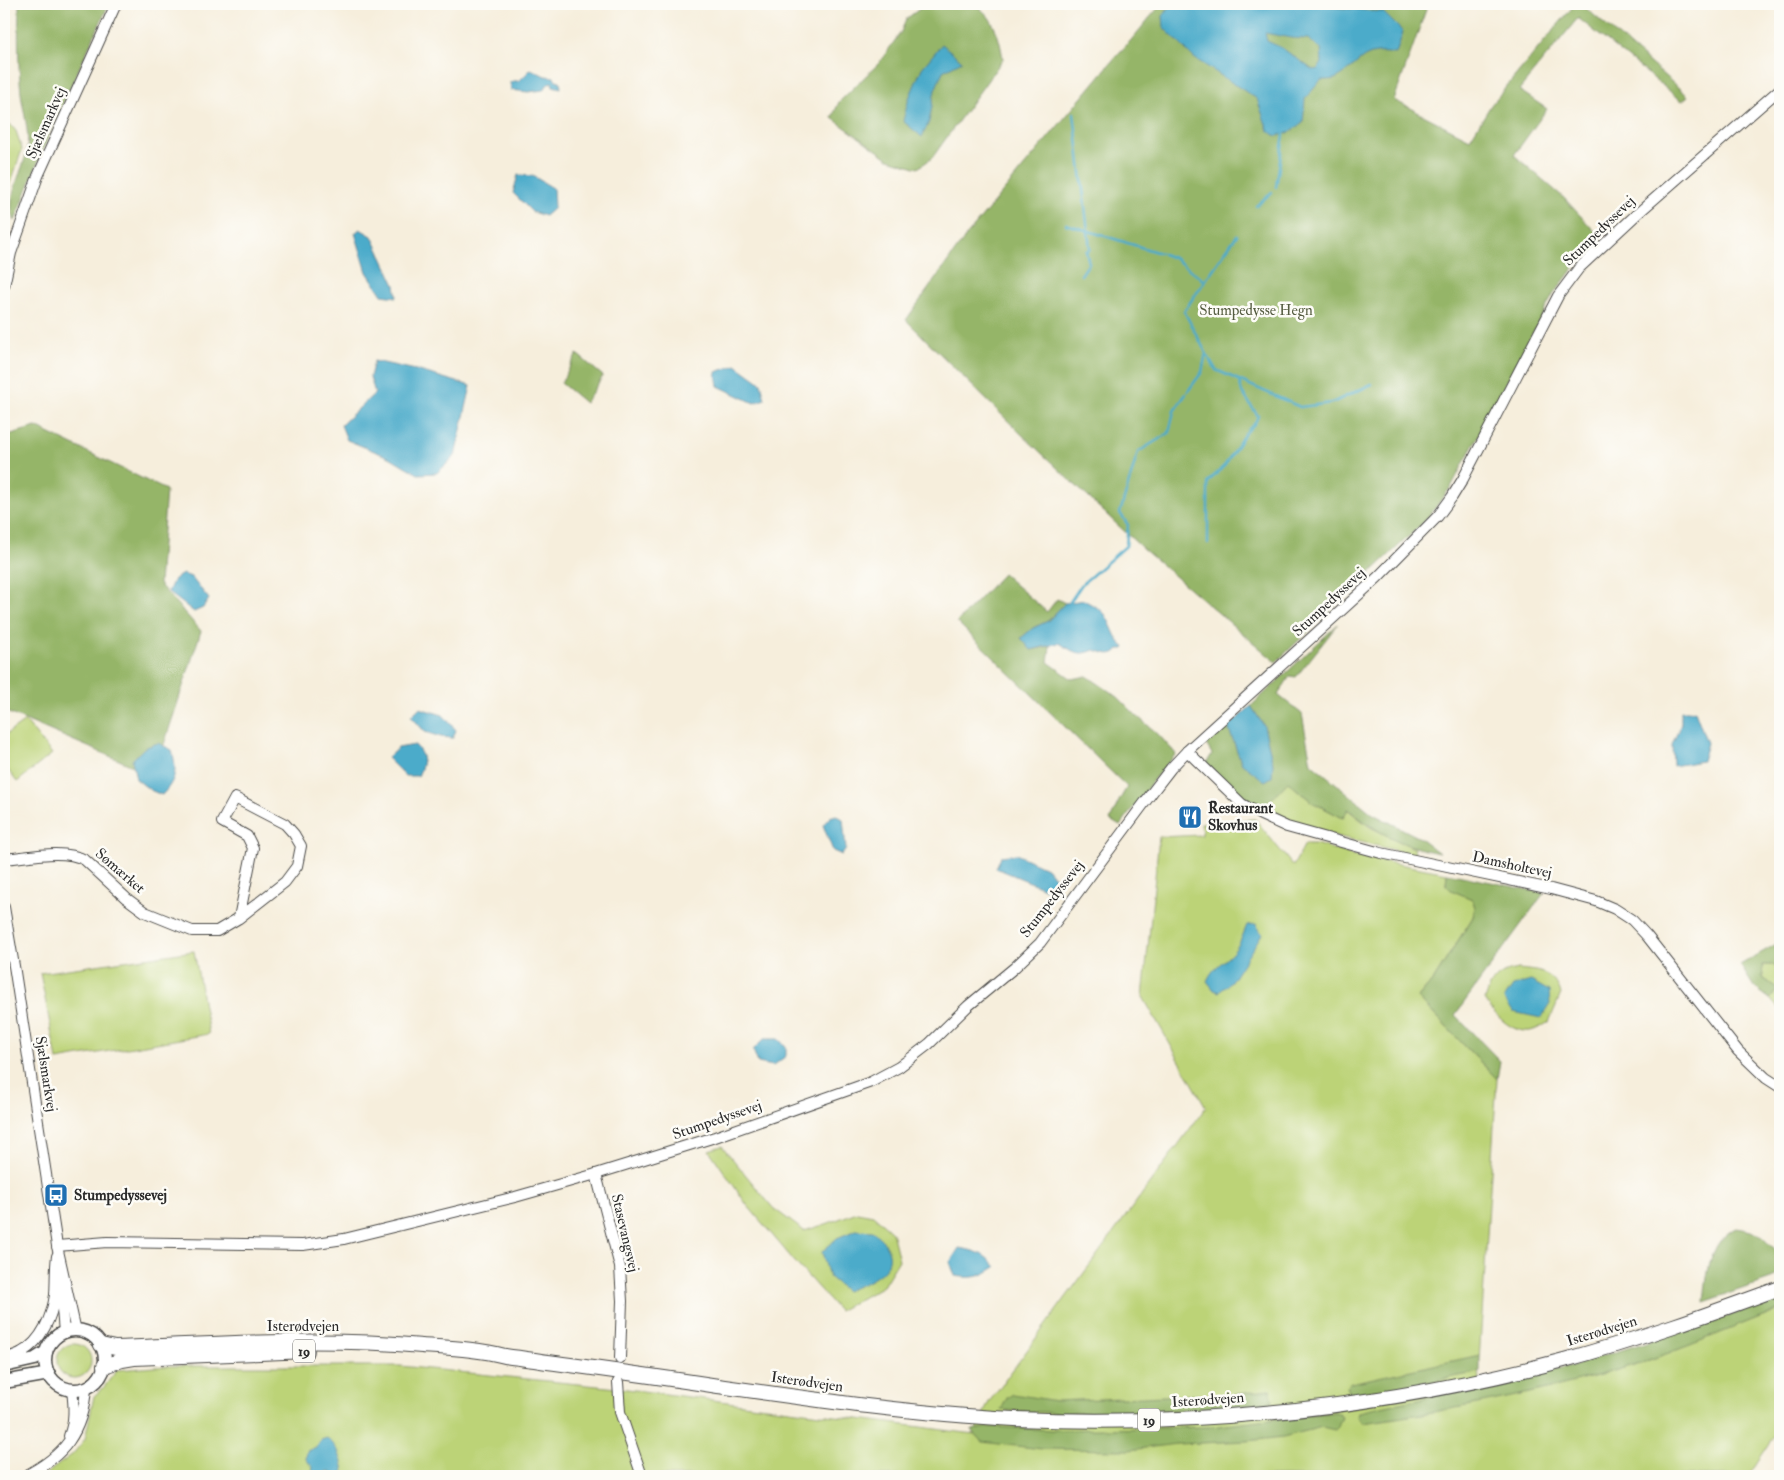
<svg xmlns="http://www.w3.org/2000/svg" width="1784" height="1480" viewBox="0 0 1784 1480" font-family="'IM FELL Double Pica',serif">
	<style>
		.green { fill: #bcd377; stroke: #747f51 }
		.forest { fill: #95b568; stroke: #60704a }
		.water { fill: #4babca; stroke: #3b6b7a; fill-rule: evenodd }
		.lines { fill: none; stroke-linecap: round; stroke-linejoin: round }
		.stream { stroke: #4babca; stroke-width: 2.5 }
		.minor-casing { stroke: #494846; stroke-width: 12 }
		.major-casing { stroke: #494846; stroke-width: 15 }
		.highway-casing { stroke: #494846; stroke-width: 16 }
		.minor { stroke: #fff; stroke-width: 10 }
		.major { stroke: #fff; stroke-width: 12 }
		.highway { stroke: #fff; stroke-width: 14 }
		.labels { text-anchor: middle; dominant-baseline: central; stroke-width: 5; stroke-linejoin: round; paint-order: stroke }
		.shield { fill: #fdfcf7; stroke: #6a6a68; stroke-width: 1 }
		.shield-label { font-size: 14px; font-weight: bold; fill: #2b2b2b }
		.street-label { font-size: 15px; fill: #2b2b2b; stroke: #fdfcf7 }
		.park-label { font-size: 15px; fill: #565d42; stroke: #fdfcf7 }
		.poi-label { font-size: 15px; font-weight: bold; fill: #2b2b2b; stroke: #fdfcf7; text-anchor: start }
	</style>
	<rect width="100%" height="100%" fill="#fdfcf7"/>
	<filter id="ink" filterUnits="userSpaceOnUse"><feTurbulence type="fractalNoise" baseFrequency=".02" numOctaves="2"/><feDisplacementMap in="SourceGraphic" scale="10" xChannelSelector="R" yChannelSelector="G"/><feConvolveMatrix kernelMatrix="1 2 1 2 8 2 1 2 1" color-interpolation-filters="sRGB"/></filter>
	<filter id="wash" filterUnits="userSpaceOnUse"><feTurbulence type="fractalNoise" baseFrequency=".0096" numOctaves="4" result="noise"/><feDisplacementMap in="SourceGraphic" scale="20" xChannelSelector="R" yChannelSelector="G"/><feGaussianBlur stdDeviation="1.12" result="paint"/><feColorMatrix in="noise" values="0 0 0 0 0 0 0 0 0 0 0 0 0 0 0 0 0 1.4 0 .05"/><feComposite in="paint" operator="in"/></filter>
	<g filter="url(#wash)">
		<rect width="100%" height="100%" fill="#f6eedc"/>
		<!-- green -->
		<g class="green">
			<polygon points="4,123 9,123 16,131 22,149 4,204"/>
			<polygon points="25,721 52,754 17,782 4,765 4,736"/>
			<polygon points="1287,781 1312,802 1343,818 1347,809 1370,827 1414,848 1415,855 1324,833 1260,811"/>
			<polygon points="1255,819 1293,866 1305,844 1316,844 1356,856 1447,873 1446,885 1452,890 1472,899 1475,907 1473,917 1434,979 1418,998 1497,1079 1479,1361 1480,1386 1649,1360 1780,1309 1780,1428 1748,1476 43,1476 73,1454 85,1439 94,1396 104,1387 117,1370 167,1366 400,1366 627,1389 974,1434 989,1402 1206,1107 1143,997 1159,837 1202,835 1201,823"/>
			<polygon points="194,951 209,1034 57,1060 40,973"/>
			<polygon points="1762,965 1780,965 1780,1010 1770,999 1778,989 1763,978"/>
			<path d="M1518,969C1538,971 1554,971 1561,994L1549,1022C1544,1025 1536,1030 1530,1031C1511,1033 1494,1014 1485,1000C1491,980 1497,973 1518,969Z"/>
			<polygon points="722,1146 773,1208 804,1231 826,1224 857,1212 873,1215 892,1232 899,1260 883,1286 839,1311 795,1262 747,1205 709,1150"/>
			<circle cx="74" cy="1361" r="17"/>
		</g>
		<!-- forest -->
		<g class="forest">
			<path d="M19,4H109L51,129L15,221C4,200 23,172 27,150C30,132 23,111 21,93C18,63 18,34 19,4Z"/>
			<path d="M926,4C939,4 955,2 968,4C993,8 1000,39 1003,59L932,158L918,168L889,159L832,118L839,102L879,63L901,32L906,19Z"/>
			<path d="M1162,4H1428L1394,100L1470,139L1491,105L1572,8L1568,4H1581L1688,96L1682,101L1578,18L1519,90L1547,109L1514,155L1563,197L1602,239L1575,266L1553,295L1451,487L1425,521L1276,662L1141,547L1017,430L906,320L966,236L1118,54C1134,39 1146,20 1162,4Z"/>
			<polygon points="577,354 603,376 585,403 561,383"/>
			<polygon points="36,427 166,490 159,584 201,631 154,775 4,711 4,436"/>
			<polygon points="1003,574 1047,612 1057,599 1065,603 1048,621 1033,628 1031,650 1050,646 1048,662 1072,679 1087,676 1118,697 1138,717 1157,733 1176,754 1154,779 1120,826 1110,820 1119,801 1127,787 957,622"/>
			<path d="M1338,624L1296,677L1290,676L1278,695L1302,714L1311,763L1373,814L1420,838L1439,853C1402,846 1377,833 1348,809L1343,818L1312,802L1288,782L1260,811L1244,801L1206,764L1212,754L1206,744L1228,727L1242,764H1273L1264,726L1251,706Z"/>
			<polygon points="1447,873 1544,893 1455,1015 1500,1061 1497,1079 1418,998 1434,979 1473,917 1475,907 1472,899 1451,890 1446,885"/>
			<polygon points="1780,942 1780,965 1762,965 1763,978 1778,989 1770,999 1754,987 1740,965"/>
			<path d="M1737,1228L1751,1231L1764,1238L1775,1249L1780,1257V1275L1771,1279L1704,1302C1707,1276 1709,1239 1737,1228Z"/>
			<path d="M1780,1299V1309C1737,1326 1693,1345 1649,1360C1556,1391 1459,1409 1363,1423L1357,1417L1358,1413L1363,1411L1575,1365Z"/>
			<polygon points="1480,1355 1480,1372 1391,1389 1349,1393 1346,1387 1351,1383"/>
			<polygon points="1270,1390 1273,1400 1259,1406 1117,1413 1065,1413 1001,1410 1007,1398 1013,1394 1056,1401 1188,1395 1228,1395"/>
			<polygon points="1335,1412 1342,1417 1338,1427 1335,1430 1322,1427 1283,1437 1247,1441 1177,1444 1129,1450 1042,1449 982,1442 971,1430 993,1427 1052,1430 1210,1427"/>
		</g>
		<!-- water -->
		<g class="water">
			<path d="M1171,4H1327L1332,7L1383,12L1403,32L1396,54C1360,48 1362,64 1337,78C1333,80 1326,80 1321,80L1305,99L1303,123L1288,133L1276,136L1268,130L1257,99L1194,58L1164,28L1163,16ZM1265,33L1291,38L1308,39L1321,49L1322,63L1318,69L1313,70L1282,48L1267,41Z"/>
			<polygon points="942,44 962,61 943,71 935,90 929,122 922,137 903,121 909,98 922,68"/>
			<polygon points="531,69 545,76 554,77 556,80 560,81 561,88 553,86 552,82 549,83 543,90 528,92 511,90 510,82 513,81 519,81"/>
			<polygon points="518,175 533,176 553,188 554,208 545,216 532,212 513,193"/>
			<polygon points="360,229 372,236 395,285 397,297 382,295 367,272 355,233"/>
			<polygon points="374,361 416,370 471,386 455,456 437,473 418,474 391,458 347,440 341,425 375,393 370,377"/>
			<polygon points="736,365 761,383 765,399 754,403 718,386 716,372"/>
			<polygon points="183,574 191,577 209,599 203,608 194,612 168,592 174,579"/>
			<path d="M1084,600C1090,604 1100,608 1104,613C1112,623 1115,642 1125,647L1124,649H1119C1112,658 1103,652 1094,650C1078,657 1073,651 1059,643L1031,650L1021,638L1033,628L1048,621L1065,603Z"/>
			<polygon points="1251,706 1264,726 1273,764 1272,777 1265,781 1242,764 1228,727"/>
			<polygon points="419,708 443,715 456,730 453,738 441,737 425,732 411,716"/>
			<polygon points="1681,711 1695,711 1707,743 1702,761 1673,766 1672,745 1681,724"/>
			<path d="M158,743L172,750C177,770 177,779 162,795L150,790L136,779L132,760L144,748Z"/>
			<path d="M415,745C425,756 424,763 418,776H405L387,758L398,748Z"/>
			<polygon points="836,815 843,819 846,849 842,855 833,851 823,825 830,817"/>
			<polygon points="1016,854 1048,869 1057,881 1049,890 996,868 1001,856"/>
			<path d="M1256,924L1262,934L1231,982L1219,992L1214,990L1207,981C1214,964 1228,961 1237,947C1241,941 1244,932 1247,925Z"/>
			<polygon points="1531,981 1549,991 1550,1004 1541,1018 1513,1012 1504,999 1513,986"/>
			<polygon points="764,1039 778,1039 786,1046 786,1056 773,1066 758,1063 753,1050"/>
			<path d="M856,1230L873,1231C877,1236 884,1240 886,1246C901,1271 863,1284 846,1291L829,1277L822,1252L837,1238Z"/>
			<path d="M959,1248C977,1251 984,1253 996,1267C981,1277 973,1279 955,1276L950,1262Z"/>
			<path d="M327,1438C338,1446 344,1463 344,1476H330L332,1473L329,1471L326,1472V1476H312C313,1461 315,1472 306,1459L307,1451L316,1447L321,1440Z"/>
		</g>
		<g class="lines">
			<!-- stream -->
			<g class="stream">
				<polyline points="1074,113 1090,249 1086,251 1089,263 1081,275"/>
				<polyline points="1276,187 1284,134"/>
				<polyline points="1256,206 1272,192"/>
				<polyline points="1066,224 1160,253"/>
				<polyline points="1163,254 1174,258 1205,281"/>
				<polyline points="1206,353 1216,370 1300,407 1332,403 1372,384"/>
				<polyline points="1239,381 1242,392 1258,416 1255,423 1247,431"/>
				<polyline points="1188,391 1202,372 1206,353 1184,311 1237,235"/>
				<polyline points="1208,543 1208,482 1225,465 1245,433"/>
				<polyline points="1070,602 1082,584 1126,546 1128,525 1120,513 1138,452 1169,433 1174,411 1186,394"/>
			</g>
		</g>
	</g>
	<g filter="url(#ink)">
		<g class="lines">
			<!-- minor casing -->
			<g class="minor-casing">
				<g id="minor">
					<polyline points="4,286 11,253 38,176 116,4"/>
					<polyline points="1187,751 1242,804 1261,815 1287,827 1381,853 1551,889 1596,901 1615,909 1632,920 1647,936 1738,1051 1766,1078 1780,1087"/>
					<path d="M4,859C28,857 64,848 85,860L126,898L145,912L192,931H217L239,918L285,882L297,866L301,846L294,834L285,824L235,798L222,822L247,836L253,848L239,918"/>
					<polyline points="4,907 15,972 57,1246 76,1331"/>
					<polyline points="596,1174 620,1267 622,1301 620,1358"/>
					<polyline points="57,1246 107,1242 303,1245 344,1239 515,1197 596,1174 715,1137 871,1082 899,1067 929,1044 968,1006 1014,968 1040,943 1154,790 1171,768 1187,751 1377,578 1438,516 1452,497 1463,479 1558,296 1579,268 1637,214 1780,89"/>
					<polyline points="60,1284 64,1333"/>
					<path d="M4,1359C10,1357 17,1355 22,1352C42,1341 52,1316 55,1295C56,1282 55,1269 57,1256"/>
					<polyline points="618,1382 620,1412 642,1476"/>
					<path d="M69,1436C75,1421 74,1406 72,1390"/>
					<path d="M25,1476C64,1456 83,1432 86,1388"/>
				</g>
			</g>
			<!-- major casing -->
			<g class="major-casing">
				<g id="major">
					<circle cx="75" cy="1360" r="30"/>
					<polyline points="4,1366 35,1359 46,1352"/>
					<polyline points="4,1382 49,1374"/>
				</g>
			</g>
			<!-- highway casing -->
			<g class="highway-casing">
				<g id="highway">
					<path d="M101,1345L115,1348C217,1344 320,1337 422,1346C450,1348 478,1349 505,1356C576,1366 647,1375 718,1386C817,1400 915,1414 1015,1419C1199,1427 1386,1407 1564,1360C1637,1340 1709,1314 1780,1288"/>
					<polyline points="104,1366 122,1360 134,1358 307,1351"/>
				</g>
			</g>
			<!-- minor -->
			<use href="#minor" class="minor"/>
			<!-- major -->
			<use href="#major" class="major"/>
			<!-- highway -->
			<use href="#highway" class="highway"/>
		</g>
	</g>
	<!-- icons -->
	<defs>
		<g id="restaurant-square" transform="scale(1.25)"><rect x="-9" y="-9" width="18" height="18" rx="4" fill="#1f6fb2" stroke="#fdfcf7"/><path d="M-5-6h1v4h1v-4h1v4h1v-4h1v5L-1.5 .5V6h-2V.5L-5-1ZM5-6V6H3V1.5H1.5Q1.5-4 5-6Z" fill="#fff"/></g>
		<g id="bus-square" transform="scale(1.25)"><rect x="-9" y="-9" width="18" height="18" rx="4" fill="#1f6fb2" stroke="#fdfcf7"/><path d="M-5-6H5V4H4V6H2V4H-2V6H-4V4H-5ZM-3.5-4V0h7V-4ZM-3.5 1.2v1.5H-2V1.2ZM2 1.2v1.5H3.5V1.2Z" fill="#fff"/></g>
	</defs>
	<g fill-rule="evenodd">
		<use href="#restaurant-square" x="1190" y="817"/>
		<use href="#bus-square" x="56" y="1195"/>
	</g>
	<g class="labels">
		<!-- shield labels -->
		<g class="shield">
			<rect x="293" y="1339.5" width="22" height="23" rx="4"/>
			<rect x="1138" y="1408.5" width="22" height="23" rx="4"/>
		</g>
		<g class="shield-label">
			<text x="304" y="1351">19</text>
			<text x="1149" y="1420">19</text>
		</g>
		<!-- street labels -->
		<g class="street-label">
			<text transform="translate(46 123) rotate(-66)">Sjælsmarkvej</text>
			<text transform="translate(1599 231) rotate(-44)">Stumpedyssevej</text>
			<text transform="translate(1329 602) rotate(-43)">Stumpedyssevej</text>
			<text transform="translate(1512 865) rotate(12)">Damsholtevej</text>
			<text transform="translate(120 871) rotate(41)">Sømærket</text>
			<text transform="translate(1052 899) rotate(-52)">Stumpedyssevej</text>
			<text transform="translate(46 1074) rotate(81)">Sjælsmarkvej</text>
			<text transform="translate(717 1120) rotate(-19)">Stumpedyssevej</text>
			<text transform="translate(625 1233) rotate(77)">Stasevangsvej</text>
			<text x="303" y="1326">Isterødvejen</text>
			<text transform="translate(1602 1331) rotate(-17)">Isterødvejen</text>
			<text transform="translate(807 1382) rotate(8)">Isterødvejen</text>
			<text transform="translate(1208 1400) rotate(-4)">Isterødvejen</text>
		</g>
		<!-- park labels -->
		<g class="park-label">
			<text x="1256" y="310">Stumpedysse Hegn</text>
		</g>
		<!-- poi labels -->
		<g class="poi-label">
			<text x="1208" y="808">Restaurant<tspan x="1208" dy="17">Skovhus</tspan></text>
			<text x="74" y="1195">Stumpedyssevej</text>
		</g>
	</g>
	<!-- margin -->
	<rect width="1784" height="1480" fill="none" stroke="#fdfcf7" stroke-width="20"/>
</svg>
